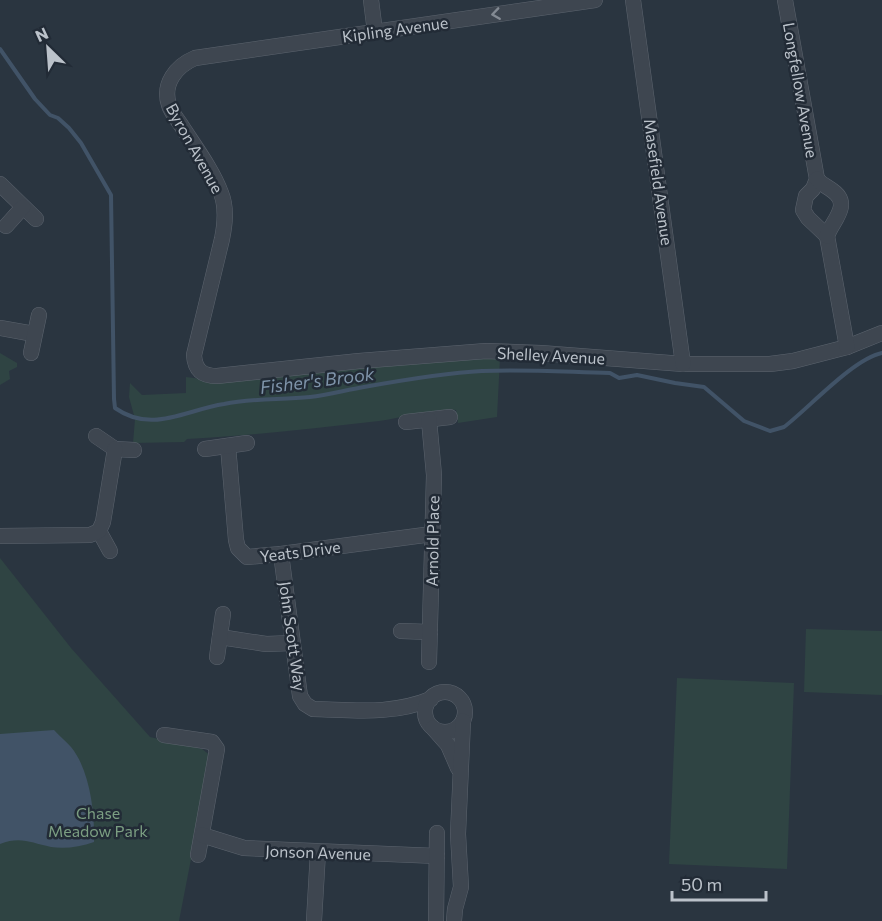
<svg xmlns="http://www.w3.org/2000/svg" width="882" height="921" viewBox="0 0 882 921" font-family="Commissioner,sans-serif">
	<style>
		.green { fill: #2f4443 }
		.water { fill: #415367 }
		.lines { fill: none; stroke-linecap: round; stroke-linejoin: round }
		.stream { stroke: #415367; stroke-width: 4 }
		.street-casing { stroke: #5c646e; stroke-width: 16 }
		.street { stroke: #3e4650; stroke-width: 15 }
		.oneway { stroke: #838a93 }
		.labels { text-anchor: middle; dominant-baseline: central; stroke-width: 5; stroke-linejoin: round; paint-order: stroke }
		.street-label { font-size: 16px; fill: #bbc2ca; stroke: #222b36 }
		.park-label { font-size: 16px; fill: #7b9e82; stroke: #222b36 }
		.water-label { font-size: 18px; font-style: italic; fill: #7f94aa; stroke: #222b36 }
	</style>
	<rect width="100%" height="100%" fill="#2a3540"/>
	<!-- green -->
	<g class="green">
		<polygon points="0,353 17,363 17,367 9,371 10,379 0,385"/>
		<path d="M500,358L497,417L458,423L456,410C432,408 403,418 379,421C315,428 251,436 187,439L184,442L133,443L135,419L129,397L130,383L142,395L186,393V377L209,380L404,363Z"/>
		<polygon points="0,558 71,648 150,737 202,749 211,756 179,921 0,921"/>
		<polygon points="806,629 882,631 882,695 804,692"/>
		<polygon points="677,678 794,683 787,869 669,864"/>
	</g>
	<!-- water -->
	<path class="water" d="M54,730C59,736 66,741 71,747C90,770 95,814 94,842C80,847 65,849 51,847C31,843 21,836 0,844V734Z"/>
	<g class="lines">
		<!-- stream -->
		<path class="stream" d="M0,49L35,99L50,115L58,118L69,128L81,143L111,195L114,399L115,408C152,434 185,410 224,404C252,398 281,400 310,397C328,395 346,390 364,387C403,380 443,373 482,371C524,369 567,372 610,373L619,378L637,375L675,383L704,387L744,421L770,431L784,427C809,408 853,359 882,353"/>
		<!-- street casing -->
		<g class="street-casing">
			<g id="street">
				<polyline points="371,0 375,32"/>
				<path d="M595,0L195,58C176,66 162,84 169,105C171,112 177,119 181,125C195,147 212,169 221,193C227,208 225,224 222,239L194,355C195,370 202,376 217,376L359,361L486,351L541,353L683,364H770L793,361L847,347L882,333"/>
				<polyline points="633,0 683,364"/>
				<polyline points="785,0 817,179 813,189 806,196 803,210 808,218 827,236 847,347"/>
				<path d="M817,179C822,185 827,186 833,191C852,205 832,221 827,236"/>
				<polyline points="0,184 36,219"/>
				<polyline points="6,226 23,207"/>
				<polyline points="0,328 34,334"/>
				<polyline points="31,353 39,315"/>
				<polyline points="406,422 450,417"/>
				<polyline points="96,436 115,449 134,450"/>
				<polyline points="228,446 236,540 238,548 247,557 281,554 432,534"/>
				<polyline points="205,449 247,443"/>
				<polyline points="99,531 110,551"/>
				<polyline points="0,536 90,535 99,531 103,522 115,449"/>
				<path d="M281,554L300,696L305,704L313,709C355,710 392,715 431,699"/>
				<polyline points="401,631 430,632"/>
				<polyline points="220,637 266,644 293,643"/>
				<polyline points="217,657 223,614"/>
				<polyline points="429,662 434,475 429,420"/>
				<circle cx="445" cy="712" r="20"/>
				<polyline points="433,728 448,745 458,768"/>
				<polyline points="164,735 212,742 217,749 198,855"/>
				<polyline points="202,835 244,848 437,856"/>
				<polyline points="314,921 318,852"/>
				<polyline points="436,921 437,833"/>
				<polyline points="454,921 455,909 461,887 458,834 463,721"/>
			</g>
		</g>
		<!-- street -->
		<use href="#street" class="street"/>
	</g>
	<!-- one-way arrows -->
	<defs><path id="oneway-chevron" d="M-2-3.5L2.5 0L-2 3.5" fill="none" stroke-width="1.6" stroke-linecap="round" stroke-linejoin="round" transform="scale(1.5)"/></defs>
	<use class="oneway" href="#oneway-chevron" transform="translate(496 14) rotate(172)"/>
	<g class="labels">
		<!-- street labels -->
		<g class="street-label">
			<text transform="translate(395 29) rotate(-8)">Kipling Avenue</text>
			<text transform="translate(801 90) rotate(80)">Longfellow Avenue</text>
			<text transform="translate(195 148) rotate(61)">Byron Avenue</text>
			<text transform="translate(659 182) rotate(82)">Masefield Avenue</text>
			<text transform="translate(551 355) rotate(3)">Shelley Avenue</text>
			<text transform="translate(432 541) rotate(-89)">Arnold Place</text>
			<text transform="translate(300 551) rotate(-7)">Yeats Drive</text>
			<text transform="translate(293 636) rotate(82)">John Scott Way</text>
			<text transform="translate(318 852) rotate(2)">Jonson Avenue</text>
		</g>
		<!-- park labels -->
		<g class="park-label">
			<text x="98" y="812">Chase<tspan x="98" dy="18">Meadow Park</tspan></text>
		</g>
		<!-- water labels -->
		<g class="water-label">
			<text transform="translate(317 380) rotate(-7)">Fisher's Brook</text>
		</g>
	</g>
	<!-- north arrow -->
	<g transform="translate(48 48) rotate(335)" stroke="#222b36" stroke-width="4.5" paint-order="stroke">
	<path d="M0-4.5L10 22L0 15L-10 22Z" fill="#bbc2ca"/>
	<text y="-9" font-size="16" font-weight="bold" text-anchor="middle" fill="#bbc2ca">N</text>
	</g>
	<!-- scale -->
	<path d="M672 891v9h94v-9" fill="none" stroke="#bbc2ca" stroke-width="3"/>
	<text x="681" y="891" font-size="18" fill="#bbc2ca" stroke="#222b36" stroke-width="4.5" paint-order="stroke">50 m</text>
</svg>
